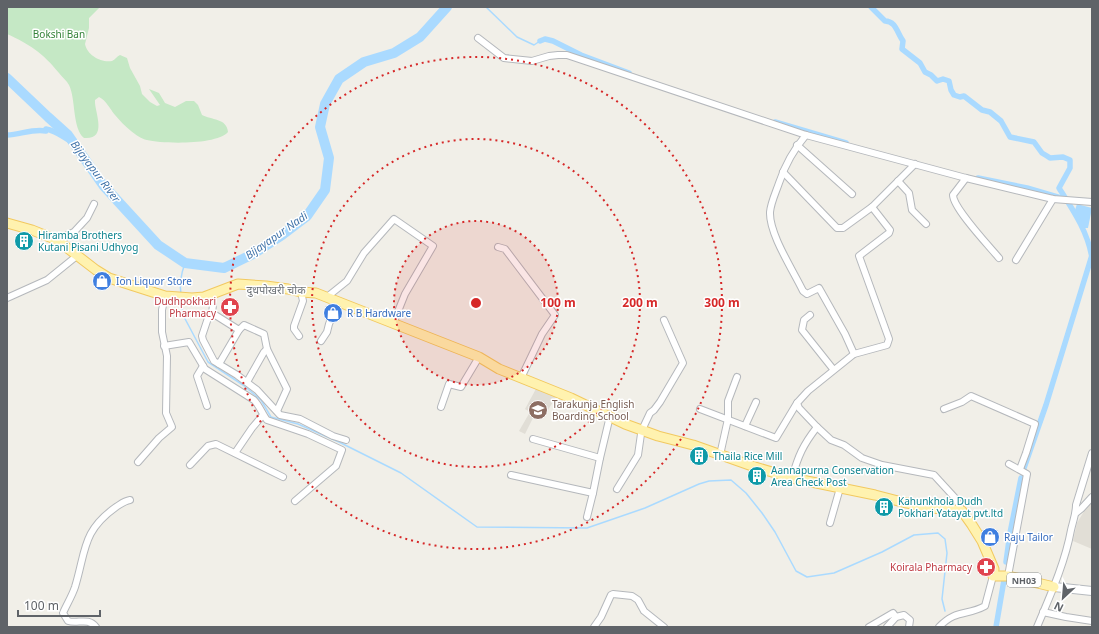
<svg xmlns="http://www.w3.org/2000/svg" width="1099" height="634" viewBox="0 0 1099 634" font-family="'Noto Sans','Noto Sans Devanagari',sans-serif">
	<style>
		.education { fill: #e1ded6 }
		.green { fill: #c5e8c5 }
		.water { fill: #aadaff }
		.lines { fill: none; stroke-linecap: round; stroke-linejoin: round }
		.stream { stroke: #aadaff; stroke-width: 1.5 }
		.canal { stroke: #aadaff; stroke-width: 5.5 }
		.river { stroke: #aadaff; stroke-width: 10 }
		.minor-casing { stroke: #b5b8bc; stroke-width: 8 }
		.secondary-casing { stroke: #b6babf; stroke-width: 10 }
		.primary-casing { stroke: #f2c960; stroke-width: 11 }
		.minor { stroke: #fff; stroke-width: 6 }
		.secondary { stroke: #fff; stroke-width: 8 }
		.primary { stroke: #fff2af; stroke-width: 9 }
		.ring { fill: none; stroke: #d62828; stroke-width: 2; stroke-dasharray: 2 4 }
		.labels { text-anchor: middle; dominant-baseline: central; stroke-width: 3; stroke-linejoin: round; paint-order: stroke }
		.shield { fill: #fff; stroke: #8f9295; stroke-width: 1 }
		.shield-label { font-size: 9px; font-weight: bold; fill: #5f6368 }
		.park-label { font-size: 10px; fill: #348238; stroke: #fff }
		.culture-label { font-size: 10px; fill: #0d838f; stroke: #fff; text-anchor: start }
		.shop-label { font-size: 10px; fill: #366cbe; stroke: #fff; text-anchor: start }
		.health-label { font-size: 10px; fill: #be3a42; stroke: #fff; text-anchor: end }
		.education-label { font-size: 10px; fill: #785e54; stroke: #fff; text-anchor: start }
		.water-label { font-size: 11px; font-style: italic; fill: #4174aa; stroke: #fff }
		.neighbourhood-label { font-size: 11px; fill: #70757a; stroke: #fff }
		.centre { fill: #d62828; stroke: #fff; stroke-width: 2 }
		.ring-label { font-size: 12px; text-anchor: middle; font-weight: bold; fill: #d62828; stroke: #fff; stroke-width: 3; stroke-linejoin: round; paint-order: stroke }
	</style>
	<rect width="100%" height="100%" fill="#f1efe8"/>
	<!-- education -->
	<g class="education">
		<polygon points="537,387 556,397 543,418 535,414 525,434 519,431 530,412 525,409"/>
		<polygon points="1089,503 1092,505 1092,549 1073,541 1077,523"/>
	</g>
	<!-- green -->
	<path class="green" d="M7,7H100L89,18V28L85,44C87,55 101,63 112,61C115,60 117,56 120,55L127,58L130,68L140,86L142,94L150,102L157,106L160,105L149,89L159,93L165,103L175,107L186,101H194L198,105L202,115C211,120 227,118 228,132C217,145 163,144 147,140C141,139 135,134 131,131C125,126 120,121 115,115C110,109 106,100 99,97L95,100V103C96,115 107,140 84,138C72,128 76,99 69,85C67,81 62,77 59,73C43,53 29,44 7,34Z"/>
	<!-- water -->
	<polygon class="water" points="1077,204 1092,208 1088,228 1084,228 1075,210"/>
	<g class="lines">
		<!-- stream -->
		<g class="stream">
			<polyline points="486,7 517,37 534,45 540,41"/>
			<path d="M181,294C179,283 181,274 185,263"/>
			<polyline points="181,300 183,315 208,362 243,385 261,400 271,417 298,424 339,442 401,473 477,527 587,528 645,508 699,484 709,481 731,480 746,493 762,513 775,532 796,571 807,577 834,573 882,552 914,535 938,533 945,539 947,553 942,599 945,611"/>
		</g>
		<!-- canal -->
		<g class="canal">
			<path d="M871,7L885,21C896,21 897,33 903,41L902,49L920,63L925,72L931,75L937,81L943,79L949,81L951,90L954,95L960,97L964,96L982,110L990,112L1001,121L1010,137L1034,142L1042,153L1047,156L1050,158L1063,157L1070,160V168L1059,188C1073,210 1088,232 1092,258"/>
			<polyline points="540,41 545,39 553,41 581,55 629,73"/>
			<polyline points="775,122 846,143"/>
			<path d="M7,135C20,135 33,128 46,131V129C58,131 63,138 74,143"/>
			<polyline points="978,178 1027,188 1061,198"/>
			<polyline points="1024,468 1046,405 1092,255"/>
			<polyline points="1006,562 1010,533 1021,478"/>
			<polyline points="996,627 1004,580"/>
		</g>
		<!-- river -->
		<polyline class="river" points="7,78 48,117 68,135 103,185 158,245 185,263 224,268 253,254 282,235 307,216 325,190 329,158 320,127 325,104 339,79 364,62 394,53 420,37 447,7"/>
		<!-- minor casing -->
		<g class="minor-casing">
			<g id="minor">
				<polyline points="478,38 504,58 532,61 549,56 558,55 567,55 806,135 966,178 1053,199 1092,202"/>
				<polyline points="797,145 852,194"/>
				<polyline points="783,172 837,228 843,228 872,207 890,230 889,233 859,256 889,339 887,345 854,354"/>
				<path d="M966,178L953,195C953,208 989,246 999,258"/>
				<polyline points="898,181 909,193 912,210 926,224"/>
				<polyline points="872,207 915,164"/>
				<polyline points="61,243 67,235 74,232 87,218 94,204"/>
				<polyline points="498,247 505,249 555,315 542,334 521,378"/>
				<polyline points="1016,260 1053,199"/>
				<polyline points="208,296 213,305 212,313 239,330 244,325 264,334 267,349 287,389 277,411"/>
				<polyline points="327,297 347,281 364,253 394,219 433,246 405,294 393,324"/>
				<polyline points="7,298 47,280 78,255"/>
				<polyline points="212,313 208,318 202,336 203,340 214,361 237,375 257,390 280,415 300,419 333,436 346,440"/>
				<polyline points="810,315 804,320 802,330 833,369"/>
				<polyline points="299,336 294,329 294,326 303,301 301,292"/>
				<polyline points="321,341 327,332 329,324 338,302"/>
				<path d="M164,346L189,342L205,369L254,400C260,406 262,414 267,420L308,434L342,450L336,466L295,501"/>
				<polyline points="219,364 239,330"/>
				<polyline points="203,366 197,376 207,406"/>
				<polyline points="247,382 264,352 267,349"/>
				<polyline points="441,407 449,384 461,387 479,357"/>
				<polyline points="700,409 776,438 797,403"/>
				<polyline points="944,409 962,402 971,396 1035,424 1026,453 1020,469"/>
				<polyline points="745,426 756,402"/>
				<polyline points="817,427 831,440 844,445 862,458 882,465 934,475 956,499 962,511"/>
				<polyline points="642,430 650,413 654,410 660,402 683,363 664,320"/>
				<polyline points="533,439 600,458"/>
				<polyline points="235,453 252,428 263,415"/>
				<polyline points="720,455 728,419 728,401 737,377"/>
				<polyline points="138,462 159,438 172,427 166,413 167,356 162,332 162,310 165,296"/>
				<polyline points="190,465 208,446 216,444 283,477"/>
				<polyline points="511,475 593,493 600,458 610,416"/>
				<path d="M792,478C798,456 803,445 817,427L799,408L797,403L808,391L854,354L845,334L819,288L807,294L803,291C793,270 769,234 770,212C771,202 776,192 779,183C785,165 794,149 806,135"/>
				<polyline points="617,489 638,455 641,434 643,430"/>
				<polyline points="1076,513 1081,509 1092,497"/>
				<polyline points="587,517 593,493"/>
				<polyline points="830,523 840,488"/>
				<polyline points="1008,576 1027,474 1009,464"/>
				<polyline points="1043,612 1066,617 1092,621"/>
				<path d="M96,627C88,617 78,624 68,621L63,613C67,604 72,596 75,587C86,551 82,531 116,507C121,504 124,501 130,500"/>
				<polyline points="594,627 601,617 611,595 613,594 632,596 638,600 644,611 664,627"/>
				<polyline points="869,627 893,613 896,617"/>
				<polyline points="887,627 896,617 904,615 910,620 909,627"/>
				<path d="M939,627C956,609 967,616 985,606L993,576"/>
				<path d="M1037,627C1050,596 1065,563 1071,530C1073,521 1076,514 1076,505L1092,453"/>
			</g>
		</g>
		<!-- secondary casing -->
		<g class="secondary-casing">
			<polyline id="secondary" points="1054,587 1092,591"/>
		</g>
		<!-- primary casing -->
		<g class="primary-casing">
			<polyline id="primary" points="7,223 32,230 57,240 96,270 109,278 165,296 192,298 204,297 238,284 266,286 288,289 301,292 316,293 479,357 499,369 571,398 625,424 658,436 693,445 755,467 792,478 875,495 902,502 932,508 962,511 972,525 982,541 994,569 993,576 1008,576 1054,587"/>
		</g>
		<!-- minor -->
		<use href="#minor" class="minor"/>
		<!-- secondary -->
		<use href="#secondary" class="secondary"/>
		<!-- primary -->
		<use href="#primary" class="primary"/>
	</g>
	<!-- distance rings -->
	<circle cx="476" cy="303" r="82" fill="#d62828" fill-opacity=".12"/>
	<g class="ring">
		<circle cx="476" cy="303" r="82"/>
		<circle cx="476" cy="303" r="164"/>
		<circle cx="476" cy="303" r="246"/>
	</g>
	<!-- icons -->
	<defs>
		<g id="building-disc" transform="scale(1)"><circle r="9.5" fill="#0f9aa8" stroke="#fff"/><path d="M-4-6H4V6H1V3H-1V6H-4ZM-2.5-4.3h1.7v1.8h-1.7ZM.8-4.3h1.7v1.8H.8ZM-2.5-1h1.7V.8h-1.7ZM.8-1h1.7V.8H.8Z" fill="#fff"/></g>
		<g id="shop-disc" transform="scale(1)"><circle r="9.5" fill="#3f7fe0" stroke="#fff"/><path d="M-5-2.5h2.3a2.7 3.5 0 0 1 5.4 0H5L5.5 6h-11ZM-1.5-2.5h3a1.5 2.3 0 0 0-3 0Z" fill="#fff"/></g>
		<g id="pharmacy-disc" transform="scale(1)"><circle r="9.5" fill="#e0444e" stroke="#fff"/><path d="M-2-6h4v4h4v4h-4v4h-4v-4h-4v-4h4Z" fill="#fff"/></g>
		<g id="school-disc" transform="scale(1)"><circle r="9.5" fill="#8d6e63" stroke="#fff"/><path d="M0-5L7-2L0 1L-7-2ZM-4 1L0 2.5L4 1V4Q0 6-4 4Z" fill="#fff"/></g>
	</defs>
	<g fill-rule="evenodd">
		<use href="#building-disc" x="24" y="241"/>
		<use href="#shop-disc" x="102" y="281"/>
		<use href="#pharmacy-disc" x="230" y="307"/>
		<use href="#shop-disc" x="333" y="313"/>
		<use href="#school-disc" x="538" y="410"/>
		<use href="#building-disc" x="699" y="456"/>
		<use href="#building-disc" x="757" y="476"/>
		<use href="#building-disc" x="884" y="507"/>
		<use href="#shop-disc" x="990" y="537"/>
		<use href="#pharmacy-disc" x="986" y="567"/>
	</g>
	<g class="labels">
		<!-- shield labels -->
		<rect class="shield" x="1007" y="573" width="34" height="14" rx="3"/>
		<g class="shield-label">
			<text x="1024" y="580">NH03</text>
		</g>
		<!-- park labels -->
		<g class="park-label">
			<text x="59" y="34">Bokshi Ban</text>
		</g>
		<!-- culture labels -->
		<g class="culture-label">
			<text x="38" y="235">Hiramba Brothers<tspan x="38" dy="12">Kutani Pisani Udhyog</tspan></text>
			<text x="713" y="456">Thaila Rice Mill</text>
			<text x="771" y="470">Aannapurna Conservation<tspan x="771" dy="12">Area Check Post</tspan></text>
			<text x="898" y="501">Kahunkhola Dudh<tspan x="898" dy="12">Pokhari Yatayat pvt.ltd</tspan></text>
		</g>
		<!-- shop labels -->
		<g class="shop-label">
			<text x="116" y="281">Ion Liquor Store</text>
			<text x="347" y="313">R B Hardware</text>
			<text x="1004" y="537">Raju Tailor</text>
		</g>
		<!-- health labels -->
		<g class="health-label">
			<text x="216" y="301">Dudhpokhari<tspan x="216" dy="12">Pharmacy</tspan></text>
			<text x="972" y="567">Koirala Pharmacy</text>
		</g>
		<!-- education labels -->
		<g class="education-label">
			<text x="552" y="404">Tarakunja English<tspan x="552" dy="12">Boarding School</tspan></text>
		</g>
		<!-- water labels -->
		<g class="water-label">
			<text transform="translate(96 171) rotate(53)">Bijayapur River</text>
			<text transform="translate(276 235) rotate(-35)">Bijayapur Nadi</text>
		</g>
		<!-- neighbourhood labels -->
		<g class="neighbourhood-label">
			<text x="276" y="289">दुधपोखरी चोक</text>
		</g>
	</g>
	<circle cx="476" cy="303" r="6" class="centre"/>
	<g class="ring-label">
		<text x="558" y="307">100 m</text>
		<text x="640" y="307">200 m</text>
		<text x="722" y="307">300 m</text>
	</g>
	<!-- border -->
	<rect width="1099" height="634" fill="none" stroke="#5f6368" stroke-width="16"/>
	<!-- north arrow -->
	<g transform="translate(1063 598) rotate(206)" stroke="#ffffff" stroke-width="3" paint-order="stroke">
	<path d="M0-3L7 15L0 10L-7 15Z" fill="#5f6368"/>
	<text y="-6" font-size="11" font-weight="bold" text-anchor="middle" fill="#5f6368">N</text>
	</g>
	<!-- scale -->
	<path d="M18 610v6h82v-6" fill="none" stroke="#5f6368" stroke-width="2"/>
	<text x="24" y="610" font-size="12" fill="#5f6368" stroke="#ffffff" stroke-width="3" paint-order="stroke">100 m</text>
</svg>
